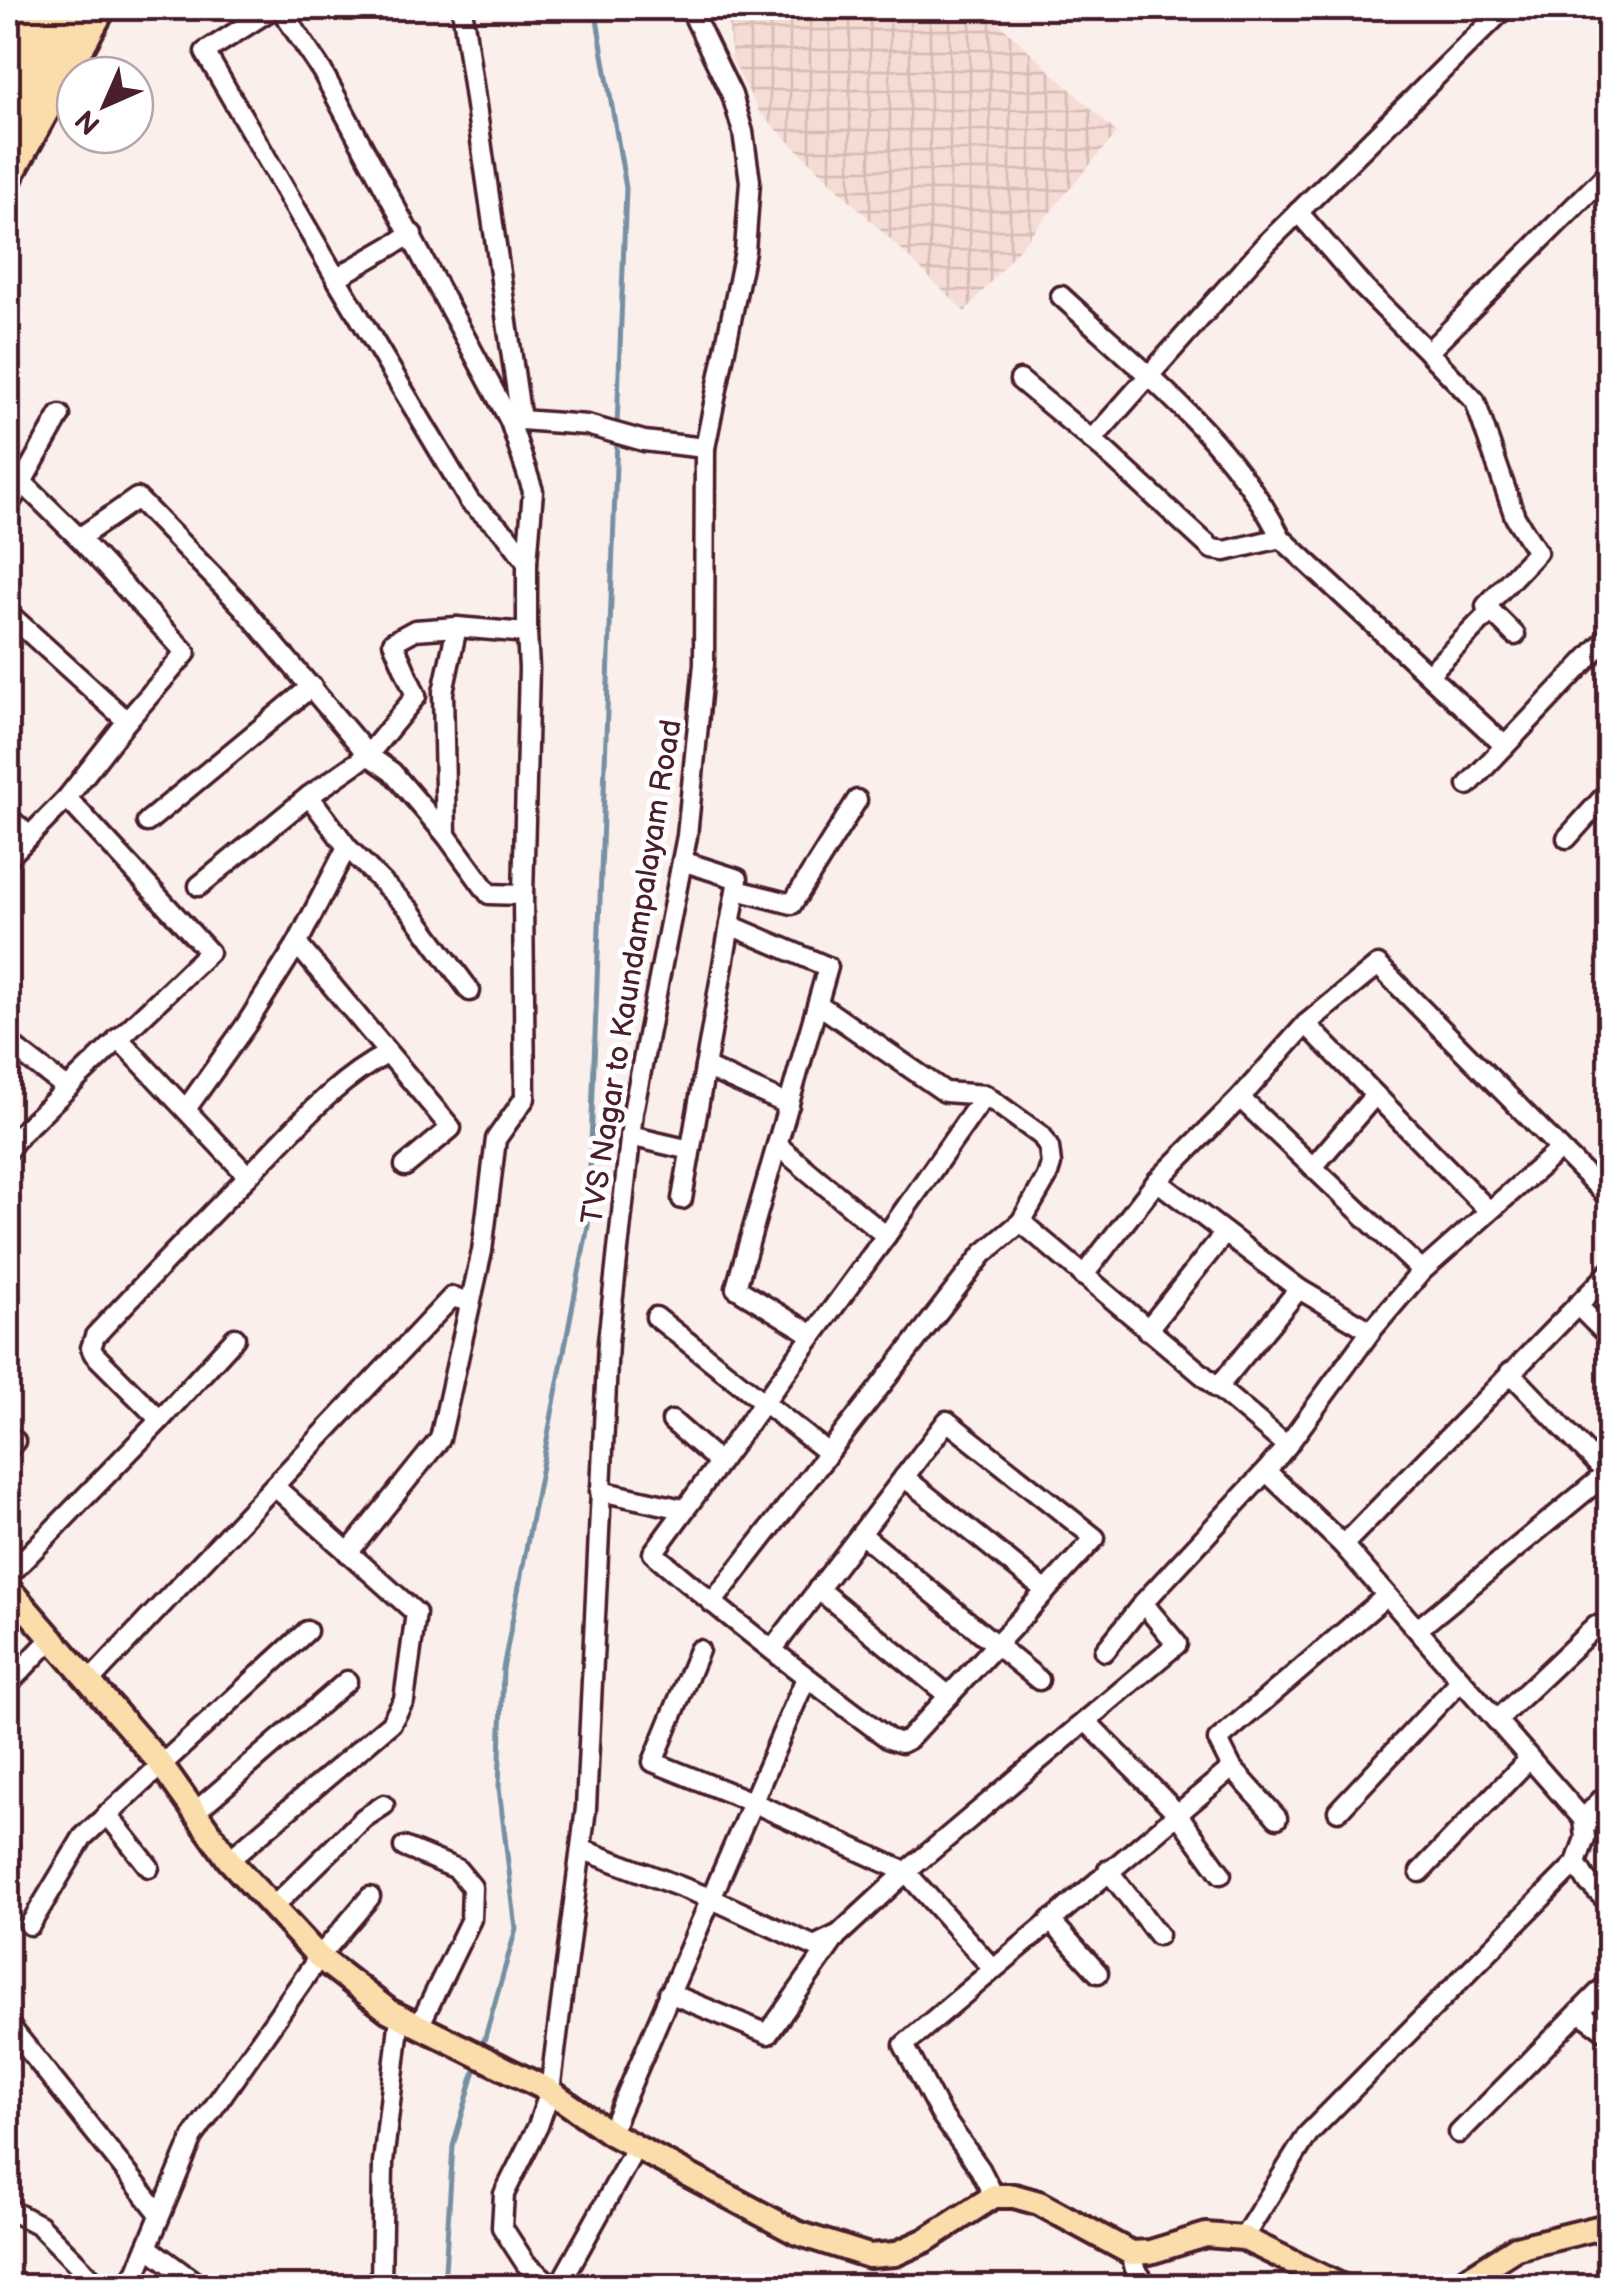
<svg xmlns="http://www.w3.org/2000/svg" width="1617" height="2294" viewBox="0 0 1617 2294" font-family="'Balsamiq Sans',sans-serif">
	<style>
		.industrial { fill: url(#industrial-grid) }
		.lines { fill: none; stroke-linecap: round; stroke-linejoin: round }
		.stream { stroke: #758fa3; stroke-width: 5 }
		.minor-casing { stroke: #4a1f2b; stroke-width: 25 }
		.major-casing { stroke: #4a1f2b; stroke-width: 30 }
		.highway-casing { stroke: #4a1f2b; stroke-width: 35 }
		.minor { stroke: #fff; stroke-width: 18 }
		.major { stroke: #faddab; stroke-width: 22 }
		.highway { stroke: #faddab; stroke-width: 28 }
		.labels { text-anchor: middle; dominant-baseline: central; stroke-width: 10; stroke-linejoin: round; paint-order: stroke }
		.street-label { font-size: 30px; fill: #4a1f2b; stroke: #fff }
	</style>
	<defs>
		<pattern id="industrial-grid" width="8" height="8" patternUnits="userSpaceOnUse" patternTransform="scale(2.5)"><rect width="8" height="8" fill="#f5dcd4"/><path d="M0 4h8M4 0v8" fill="none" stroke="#d4bcb6"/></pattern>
	</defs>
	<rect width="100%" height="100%" fill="#faefeb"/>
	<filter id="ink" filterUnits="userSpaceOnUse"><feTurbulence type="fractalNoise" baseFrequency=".01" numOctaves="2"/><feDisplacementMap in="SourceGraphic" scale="20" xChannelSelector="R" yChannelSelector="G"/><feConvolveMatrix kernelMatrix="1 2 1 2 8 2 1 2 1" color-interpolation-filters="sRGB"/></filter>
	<g filter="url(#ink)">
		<!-- industrial -->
		<polygon class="industrial" points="727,8 983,8 1117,133 965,312 760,113 732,60"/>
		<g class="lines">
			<!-- stream -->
			<g class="stream">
				<polyline points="595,8 626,188 617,427"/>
				<polyline points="482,2048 516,1929 499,1788 503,1669 588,1226 617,438"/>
				<polyline points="444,2286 453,2146 477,2063"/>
			</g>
			<!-- minor casing -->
			<g class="minor-casing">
				<g id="minor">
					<polyline points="274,8 205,52 336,278"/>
					<polyline points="280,8 322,71 510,421 533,491 527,562 527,633 457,627 443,692 446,835 489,894 523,895 525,1098 496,1139 482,1251 440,1439 348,1553"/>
					<polyline points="462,8 521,420 510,421"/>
					<polyline points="1298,212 1364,288 1428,352"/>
					<polyline points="412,234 336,278 470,502 506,534 527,562"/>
					<path d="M1061,296C1140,369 1232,440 1281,538L1505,746"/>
					<polyline points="1020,380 1104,450 1212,549 1225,551 1281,538"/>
					<polyline points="521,420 587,425 644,441 705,448"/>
					<polyline points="1092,440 1264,246 1505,8"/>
					<polyline points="22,482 60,415"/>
					<polyline points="8,507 22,482 79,538 137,498 242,606 368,755 392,772 446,835"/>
					<polyline points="8,613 127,721 186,653 79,538"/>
					<polyline points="1515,635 1486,606 1537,552 1515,517 1475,401 1428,352 1610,171"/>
					<polyline points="1429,674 1491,611"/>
					<polyline points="1468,785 1610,635"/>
					<polyline points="8,817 28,835"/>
					<polyline points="147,822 312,686"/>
					<polyline points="1567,838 1610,790"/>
					<polyline points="347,847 410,910 470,991"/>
					<polyline points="8,858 67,798 127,721"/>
					<polyline points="682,861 738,879 682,1199"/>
					<polyline points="199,886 309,796"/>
					<polyline points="737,890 792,904 857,800"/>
					<polyline points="523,895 529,668 527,633"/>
					<polyline points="730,925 828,967 736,1288 813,1335"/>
					<polyline points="297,944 451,1128 405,1166"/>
					<polyline points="818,1004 945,1092 985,1095 1042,1136 1049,1148 1051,1164 1047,1177 1021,1222"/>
					<polyline points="1306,1024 1488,1210"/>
					<polyline points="118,1038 248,1176"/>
					<polyline points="8,1043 67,1088"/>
					<polyline points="705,1067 789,1105"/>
					<polyline points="1240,1098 1422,1271"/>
					<polyline points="186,1109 246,1025 297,944 347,847 309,796 368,755 416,696 393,642 415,630 457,627"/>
					<polyline points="630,1136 690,1150"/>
					<polyline points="777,1145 886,1236"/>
					<polyline points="8,1150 21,1133 209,952 67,798"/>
					<polyline points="1313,1167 1375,1095"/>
					<polyline points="1157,1181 1299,1289 1371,1331"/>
					<polyline points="1083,1276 1157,1181 1240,1098 1306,1024 1378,965 1610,1199"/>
					<polyline points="1577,1305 1610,1338"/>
					<polyline points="656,1317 828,1453"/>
					<polyline points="1147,1330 1225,1233"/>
					<polyline points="1510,1372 1610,1477"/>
					<polyline points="1217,1388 1299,1289"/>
					<polyline points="160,1420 235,1338"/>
					<polyline points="672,1421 719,1462"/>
					<polyline points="1287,1446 1371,1331 1422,1271 1560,1149"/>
					<polyline points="8,1449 15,1441"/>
					<polyline points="904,1477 1046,1591"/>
					<polyline points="600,1491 683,1509"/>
					<polyline points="861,1534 1039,1680"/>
					<polyline points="1343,1545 1610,1272"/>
					<path d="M8,1576L160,1420L94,1354L91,1348L95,1336C149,1278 204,1221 260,1164C299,1124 337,1079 387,1054"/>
					<polyline points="818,1589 949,1696"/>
					<polyline points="712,1603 983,1254 1021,1222 1287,1446 1266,1471 1343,1545 1583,1819 1603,1823 1610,1830"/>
					<polyline points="1419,1628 1606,1474"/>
					<polyline points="699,1650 653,1762 752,1802 906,1872 1177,1644 1143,1603"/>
					<path d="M772,1650L947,1421L1095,1538L909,1739L901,1743L889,1739C808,1679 729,1618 653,1553L886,1236L985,1095"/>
					<polyline points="1105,1651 1143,1603 1266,1471"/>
					<polyline points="89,1682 452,1297 470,1302"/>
					<polyline points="8,1684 51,1639"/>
					<polyline points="1497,1720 1596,1626"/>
					<polyline points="1086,1721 1176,1812 1221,1874"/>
					<polyline points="1610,1791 1583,1819 1585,1838 1576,1863 1587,1881 1610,1904"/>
					<polyline points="1338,1811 1461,1680"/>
					<polyline points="195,1812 347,1681"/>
					<polyline points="107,1814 149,1867"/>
					<polyline points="1277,1818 1232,1768 1218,1740 1385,1597"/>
					<polyline points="404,1847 457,1869 472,1887 471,1919 419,2026"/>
					<polyline points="581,1849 710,1898 814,1946 839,1934 906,1872 993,1969"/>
					<polyline points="229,1860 391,1723 404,1700 416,1613 274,1486"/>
					<polyline points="1108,1870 1158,1935"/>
					<polyline points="1420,1872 1529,1759"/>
					<polyline points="273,1907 364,1818 384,1805"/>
					<polyline points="1050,1920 1098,1973"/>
					<polyline points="30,1925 83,1837 307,1631"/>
					<polyline points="669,1993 768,2034 836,1937"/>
					<polyline points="1579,2012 1610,2034"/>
					<polyline points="8,2024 160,2214"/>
					<polyline points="610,2133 806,1678"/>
					<polyline points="1459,2133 1610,1981"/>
					<polyline points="994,2196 980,2169 940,2113 904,2045 1232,1768"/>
					<polyline points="8,2209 39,2225 99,2286"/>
					<polyline points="1243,2238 1308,2134 1576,1863"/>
					<polyline points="147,2247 200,2286"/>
					<polyline points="1131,2253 1135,2269 1148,2286"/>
					<polyline points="127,2286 137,2271 193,2137 319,1957 370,1897"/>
					<polyline points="381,2286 383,2163 400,2017"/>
					<polyline points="553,2286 526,2264 502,2227 504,2194 538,2126 550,2091 586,1808 608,1342 633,1112 687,836 704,664 705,448 745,251 750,181 743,132 732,95 690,8"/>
					<polyline points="559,2286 636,2147"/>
				</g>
			</g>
			<!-- major casing -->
			<g class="major-casing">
				<g id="major">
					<polyline points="8,63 41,8"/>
					<polyline points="8,182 104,8"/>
					<polyline points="8,1588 160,1763 229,1860 319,1957 389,2011 550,2091 610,2133 797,2233 869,2256 895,2254 926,2240 994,2196 1014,2196 1039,2203 1131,2253 1150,2252 1206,2235 1243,2238 1341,2286"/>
					<polyline points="1456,2286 1516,2248 1610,2225"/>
				</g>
			</g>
			<!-- highway casing -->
			<g class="highway-casing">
				<g id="highway">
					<polyline points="8,95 59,8"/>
					<polyline points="8,138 83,8"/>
				</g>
			</g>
			<!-- minor -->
			<use href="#minor" class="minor"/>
			<!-- major -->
			<use href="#major" class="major"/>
			<!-- highway -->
			<use href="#highway" class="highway"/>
		</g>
	</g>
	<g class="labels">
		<!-- street labels -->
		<g class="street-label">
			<text transform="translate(632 972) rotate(-81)">TVS Nagar to Kaundampalayam Road</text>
		</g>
	</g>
	<!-- margin -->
	<rect width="1617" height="2294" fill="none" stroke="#fff" stroke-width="40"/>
	<rect x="20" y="20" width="1577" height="2254" fill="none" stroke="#4a1f2b" stroke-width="4" filter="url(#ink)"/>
	<!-- north arrow -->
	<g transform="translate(105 105) rotate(225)"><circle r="48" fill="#ffffff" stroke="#b7a5aa" stroke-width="2.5"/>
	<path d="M0-8L18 38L0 25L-18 38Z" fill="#4a1f2b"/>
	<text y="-15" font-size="28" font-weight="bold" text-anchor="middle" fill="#4a1f2b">N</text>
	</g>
</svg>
